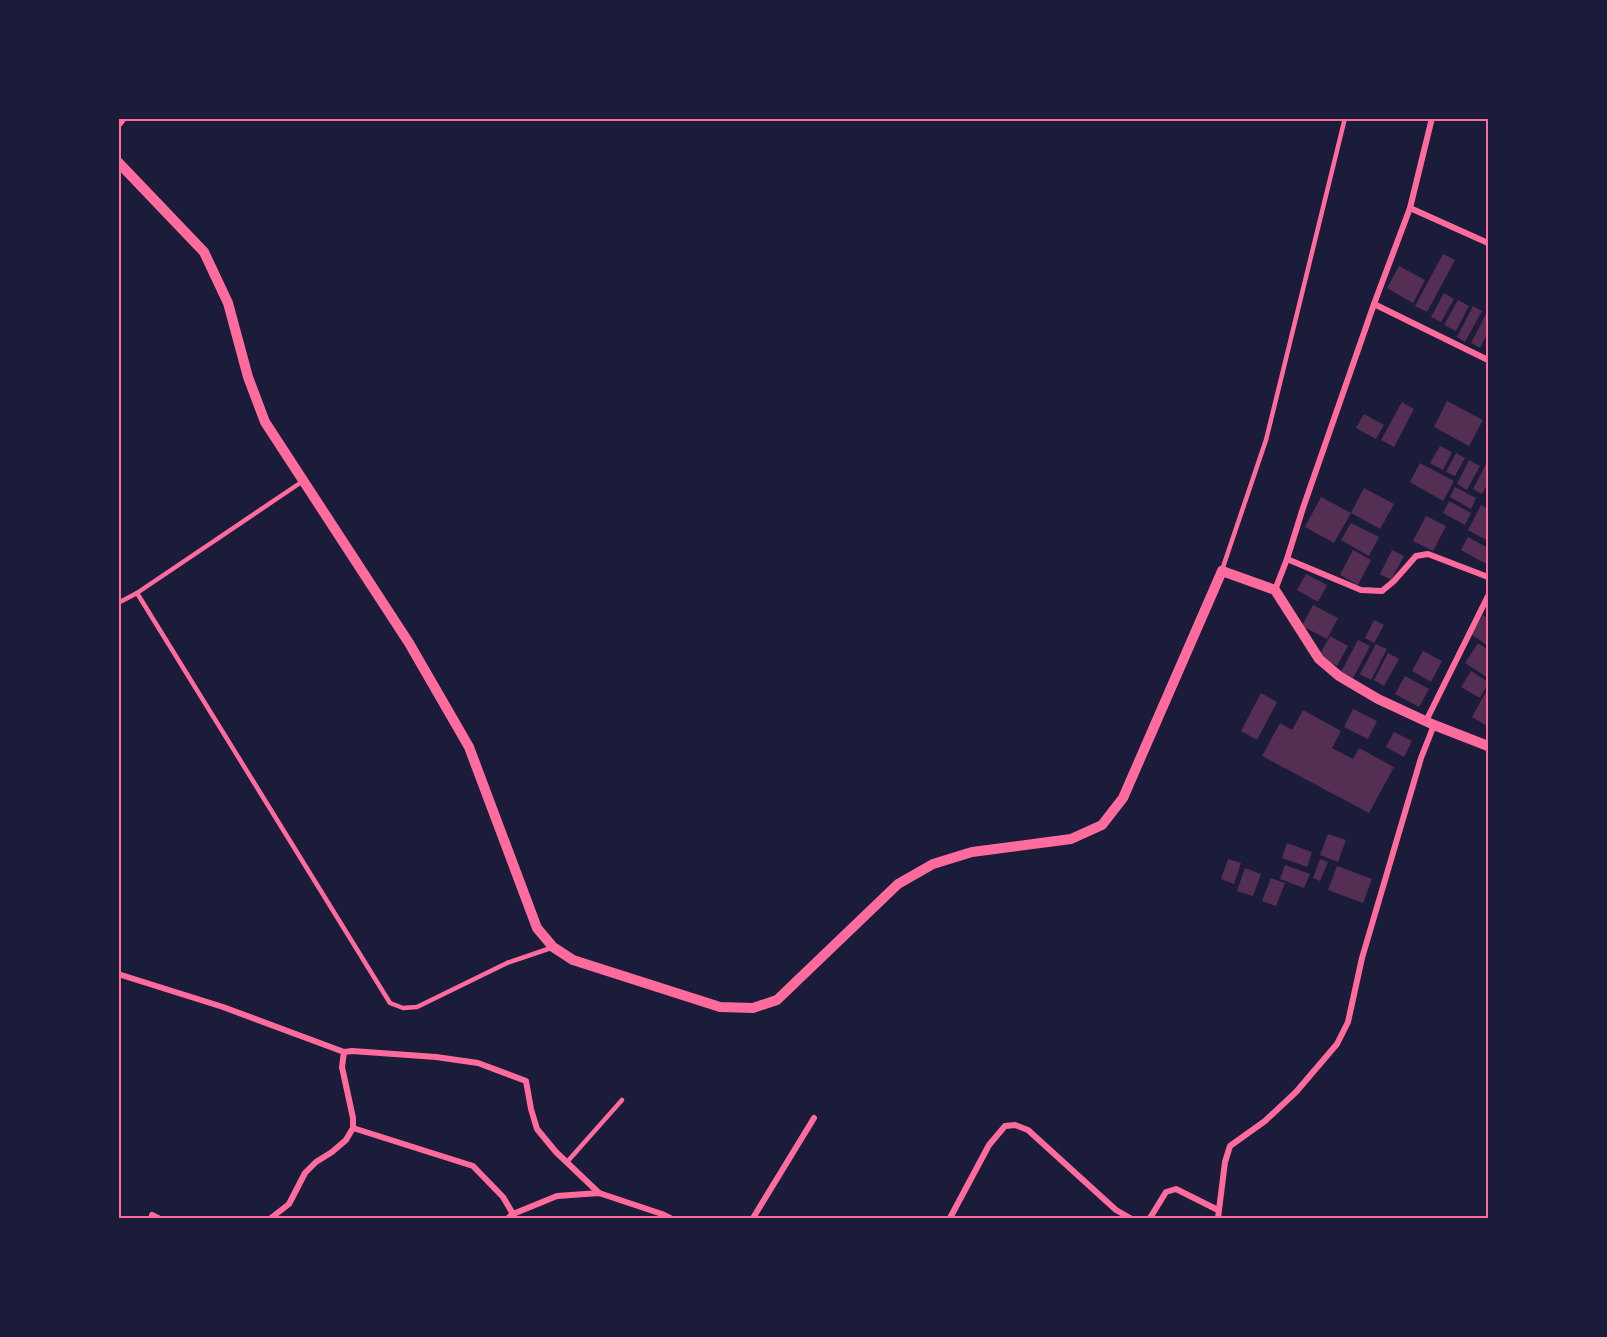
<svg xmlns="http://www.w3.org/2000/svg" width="1607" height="1337" viewBox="0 0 1607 1337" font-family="'Space Grotesk',sans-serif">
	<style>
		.building { fill: #542f53 }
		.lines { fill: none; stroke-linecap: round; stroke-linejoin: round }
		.service { stroke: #ff6b9d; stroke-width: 4.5 }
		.minor { stroke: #ff6b9d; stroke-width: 6 }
		.tertiary { stroke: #ff6b9d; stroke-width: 10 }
		.neatline { fill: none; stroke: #ff6b9d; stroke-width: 2 }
	</style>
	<rect width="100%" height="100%" fill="#1b1b3a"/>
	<!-- building -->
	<g class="building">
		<polygon points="1443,254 1455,260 1427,312 1415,306"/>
		<polygon points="1399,266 1425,280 1413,303 1387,288"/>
		<polygon points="1444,293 1454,299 1441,322 1431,317"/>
		<polygon points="1458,300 1469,306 1456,331 1444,325"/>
		<polygon points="1473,306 1482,311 1465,342 1457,337"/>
		<polygon points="1486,314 1488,315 1488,332 1480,348 1471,343"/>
		<polygon points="1447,401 1483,420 1469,446 1434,427"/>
		<polygon points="1402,402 1414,409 1394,447 1381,440"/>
		<polygon points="1364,414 1384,425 1376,439 1356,428"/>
		<polygon points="1440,446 1452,452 1443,470 1430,463"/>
		<polygon points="1456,453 1465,458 1455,476 1446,472"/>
		<polygon points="1469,460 1480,466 1467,490 1457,484"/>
		<polygon points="1420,463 1454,481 1443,501 1410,482"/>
		<polygon points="1486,464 1488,465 1488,483 1482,494 1473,489"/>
		<polygon points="1455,487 1476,498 1471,509 1450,497"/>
		<polygon points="1364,488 1394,504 1380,529 1351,513"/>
		<polygon points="1321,497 1351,513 1334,543 1305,527"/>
		<polygon points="1449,501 1471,513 1465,525 1443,513"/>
		<polygon points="1481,505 1488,509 1488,541 1468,530"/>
		<polygon points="1426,516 1446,526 1433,551 1413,541"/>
		<polygon points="1351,523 1379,537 1369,556 1341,540"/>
		<polygon points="1468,537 1488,548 1488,565 1461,550"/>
		<polygon points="1353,550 1371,560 1358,585 1340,575"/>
		<polygon points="1392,550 1404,556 1391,580 1380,574"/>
		<polygon points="1306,574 1327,585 1318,602 1297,590"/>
		<polygon points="1313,605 1338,618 1327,639 1302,626"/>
		<polygon points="1483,615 1488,619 1488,646 1471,634"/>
		<polygon points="1374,620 1384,625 1374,643 1365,638"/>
		<polygon points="1330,636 1348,646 1337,666 1319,656"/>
		<polygon points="1358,640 1370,646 1353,678 1341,672"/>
		<polygon points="1478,643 1488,650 1488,678 1465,663"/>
		<polygon points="1376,644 1387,649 1371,680 1360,674"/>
		<polygon points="1423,651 1442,661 1431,682 1412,671"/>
		<polygon points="1388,653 1399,659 1384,686 1374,680"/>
		<polygon points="1471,671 1488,682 1488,684 1480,698 1461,687"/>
		<polygon points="1405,676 1429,689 1419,707 1395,694"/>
		<polygon points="1488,688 1488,723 1487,726 1472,717"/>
		<polygon points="1261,693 1277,702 1257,740 1241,731"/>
		<polygon points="1353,709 1377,721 1368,739 1344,727"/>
		<polygon points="1303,710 1341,731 1332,748 1353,759 1359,748 1394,767 1369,813 1262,756 1280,723 1292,730"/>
		<polygon points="1394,732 1412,741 1404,757 1386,747"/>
		<polygon points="1328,834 1346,840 1338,862 1320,855"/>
		<polygon points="1287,843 1312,852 1307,867 1282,858"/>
		<polygon points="1228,859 1241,863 1234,884 1221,879"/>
		<polygon points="1320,859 1328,862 1320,881 1313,878"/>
		<polygon points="1285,865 1310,874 1304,888 1280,879"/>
		<polygon points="1337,866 1372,879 1363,903 1328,890"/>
		<polygon points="1245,868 1261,874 1253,896 1237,891"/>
		<polygon points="1271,878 1285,883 1276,906 1262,901"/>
	</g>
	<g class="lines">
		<!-- service -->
		<g class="service">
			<polyline points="118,127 125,118"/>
			<polyline points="1222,570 1266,440 1345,118"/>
			<polyline points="137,593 303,481"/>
			<polyline points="118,603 137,593 390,1003 403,1008 417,1007 507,963 551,948"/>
			<polyline points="567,1162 622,1100"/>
		</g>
		<!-- minor -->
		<g class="minor">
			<polyline points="1410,208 1488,243"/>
			<polyline points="1374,304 1488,360"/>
			<polyline points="1287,559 1361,590 1382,591 1394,581 1416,556 1428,554 1488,577"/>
			<polyline points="1275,590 1287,559 1303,508 1374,304 1410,208 1432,118"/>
			<polyline points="1426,721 1488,596"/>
			<polyline points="118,974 223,1007 344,1052 352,1051 436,1057 478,1063 526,1081 531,1109 537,1129 556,1152 599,1193"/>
			<polyline points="344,1052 342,1067 353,1118 353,1128 473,1166 503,1197 513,1214"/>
			<polyline points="152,1215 158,1218"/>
			<polyline points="271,1218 289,1204 305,1173 316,1162 332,1152 346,1140 353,1128"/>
			<polyline points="508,1218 513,1214 557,1196 599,1193 662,1214 670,1218"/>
			<polyline points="753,1218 814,1118"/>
			<polyline points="950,1218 989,1145 1005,1126 1015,1125 1028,1130 1116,1210 1130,1218"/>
			<polyline points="1150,1218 1166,1192 1176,1189 1218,1210"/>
			<polyline points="1218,1218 1225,1162 1230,1146 1265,1121 1296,1092 1337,1044 1348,1022 1362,958 1421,758 1434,725"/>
		</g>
		<!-- tertiary -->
		<polyline class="tertiary" points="118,162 204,252 228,303 248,377 265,422 409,643 469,747 537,928 553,947 573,960 720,1007 753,1008 777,1000 898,884 933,864 972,852 1071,839 1102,825 1123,798 1222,571 1275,590 1319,659 1339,676 1378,699 1434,725 1488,746"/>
	</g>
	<!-- border -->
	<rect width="1607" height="1337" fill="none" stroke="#1b1b3a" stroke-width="240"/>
	<rect x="120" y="120" width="1367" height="1097" class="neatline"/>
</svg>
